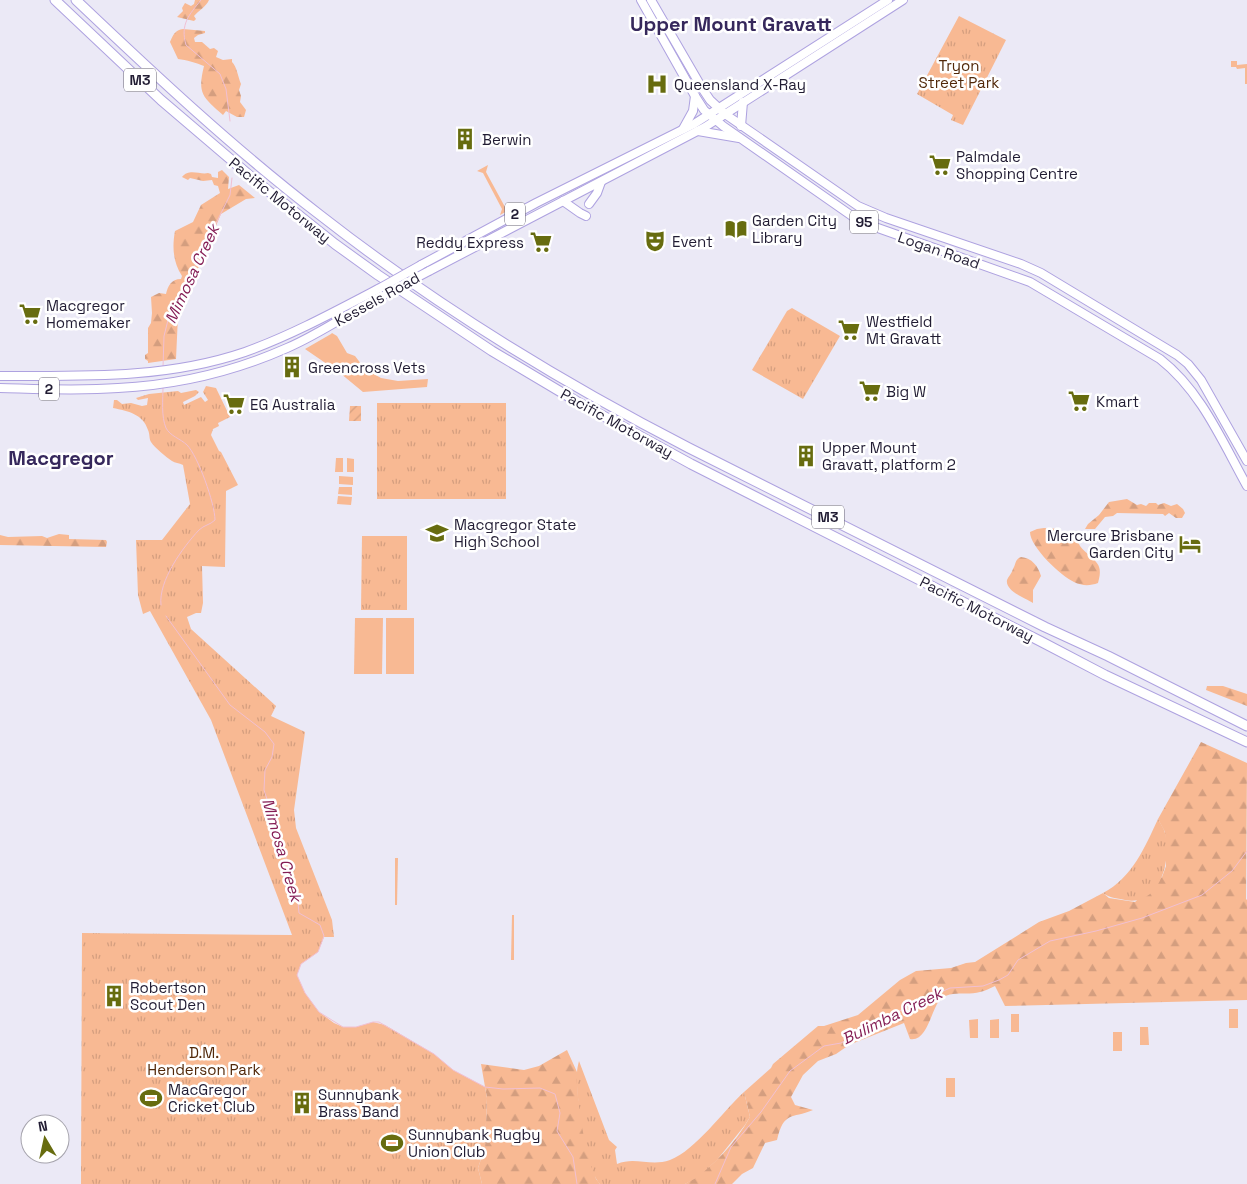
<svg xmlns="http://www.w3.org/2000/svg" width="1247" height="1184" viewBox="0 0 1247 1184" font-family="'Space Grotesk',sans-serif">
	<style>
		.grass { fill: #f8b993 }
		.forest { fill: url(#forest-firs) }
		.park { fill: url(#park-tufts) }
		.garden { fill: url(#garden-furrows) }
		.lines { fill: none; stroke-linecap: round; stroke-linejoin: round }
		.stream { stroke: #f1c0d3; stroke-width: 1 }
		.primary-casing { stroke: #aea2e0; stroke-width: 10 }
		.trunk-casing { stroke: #aea2e0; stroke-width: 10 }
		.motorway-casing { stroke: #aea2e0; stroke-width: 11 }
		.primary { stroke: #fff; stroke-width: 8 }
		.trunk { stroke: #fff; stroke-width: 8 }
		.motorway { stroke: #fff; stroke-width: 9 }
		.trunk-bridge-casing { stroke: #aea2e0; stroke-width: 10; stroke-linecap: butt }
		.trunk-bridge { stroke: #fff; stroke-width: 8 }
		.labels { text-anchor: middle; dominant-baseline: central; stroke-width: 5; stroke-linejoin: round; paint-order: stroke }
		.shield { fill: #fff; stroke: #646070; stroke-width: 1 }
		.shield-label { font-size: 14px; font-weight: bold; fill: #211c33 }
		.park-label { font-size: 15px; fill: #512809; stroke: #fff }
		.poi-label { font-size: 15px; fill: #211c33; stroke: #fff; text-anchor: start }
		.street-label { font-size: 15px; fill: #211c33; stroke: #fff }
		.water-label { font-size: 16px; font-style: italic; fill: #851e55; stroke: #fff }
		.district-label { font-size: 20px; font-weight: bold; fill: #36285c; stroke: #fff }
	</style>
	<defs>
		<pattern id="forest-firs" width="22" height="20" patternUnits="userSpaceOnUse" patternTransform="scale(1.25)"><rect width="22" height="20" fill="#f8b993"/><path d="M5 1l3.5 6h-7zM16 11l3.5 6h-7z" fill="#d49e7f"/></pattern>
		<pattern id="park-tufts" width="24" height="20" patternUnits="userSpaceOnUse" patternTransform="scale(1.25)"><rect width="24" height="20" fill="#f8b993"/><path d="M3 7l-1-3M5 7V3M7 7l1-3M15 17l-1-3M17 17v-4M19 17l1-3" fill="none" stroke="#d49e7f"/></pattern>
		<pattern id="garden-furrows" width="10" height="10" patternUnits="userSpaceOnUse" patternTransform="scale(1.25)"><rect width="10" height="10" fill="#f8b993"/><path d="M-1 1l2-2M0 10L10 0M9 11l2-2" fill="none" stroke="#d49e7f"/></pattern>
	</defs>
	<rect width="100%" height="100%" fill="#ebe9f6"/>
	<!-- grass -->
	<g class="grass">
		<polygon points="1231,61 1237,61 1237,65 1247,64 1247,84 1245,84 1245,68 1237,69 1236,67 1231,67"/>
		<polygon points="488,165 486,172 505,207 511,209 500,215 502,209 483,173 477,171"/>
		<polygon points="332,333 337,336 347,353 355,356 365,369 381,378 398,381 428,379 427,387 363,392 340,373 305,349 331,334"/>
		<polygon points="336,458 343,458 343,472 335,472"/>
		<polygon points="347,458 354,459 354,472 347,472"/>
		<polygon points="339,476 353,477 353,485 339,484"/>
		<polygon points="339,487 352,487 352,495 338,494"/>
		<polygon points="338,496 352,497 351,505 337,504"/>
		<polygon points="355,618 383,618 382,674 354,674"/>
		<rect x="386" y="618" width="28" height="56"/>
		<polygon points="395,858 398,858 397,905 395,905"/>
		<polygon points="512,915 514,915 514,960 511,960"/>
		<rect x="1229" y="1009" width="9" height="19"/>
		<rect x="1011" y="1014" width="8" height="18"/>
		<polygon points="978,1019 978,1038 970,1038 969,1020"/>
		<polygon points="999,1019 999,1038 990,1038 990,1020"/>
		<polygon points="1140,1027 1148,1027 1149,1045 1140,1045"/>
		<rect x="1113" y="1032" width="9" height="19"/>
		<rect x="946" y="1078" width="9" height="19"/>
	</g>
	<!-- forest -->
	<g class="forest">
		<path d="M195,0H209C206,7 199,10 194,16L196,19L194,21L177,17L183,11L182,8L185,3L191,6L194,4Z"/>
		<path d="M183,29L205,31V33L198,35L194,38L195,42H202L210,49L214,48L218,51L216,57L223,60L232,59V62C237,67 238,77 241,84L239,90L241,96L240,102L246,110L244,117H237L226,111L223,115C203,97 197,94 204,66C197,63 186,60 178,59L170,42C173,35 175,30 183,29Z"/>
		<path d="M222,170L229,177L228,189L239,185L255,198L246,199L221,214L178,316L176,359L148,363V361L145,359V355L148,353V328L151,323L152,313L151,297L159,293L166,294C168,286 171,279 181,279L182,276C173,262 172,247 175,231L193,222L201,205L220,193L218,186L214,185L212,180L203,181L190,178L188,180L182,177C189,168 200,175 208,173L211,174L212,177L218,178V172Z"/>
		<polygon points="1127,499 1137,505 1141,504 1146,506 1149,503 1156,503 1158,505 1164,503 1171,506 1177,504 1183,509 1185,513 1182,518 1176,518 1169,513 1165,516 1163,514 1117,513 1113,516 1105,517 1095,529 1085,529 1088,524 1099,515 1109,502"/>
		<path d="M1044,528L1061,529V533L1075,534C1076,538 1078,542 1080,546C1092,561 1105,561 1098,583C1090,586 1082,586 1074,582C1061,576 1030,547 1030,532L1037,529Z"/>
		<polygon points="59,534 69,535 69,539 106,540 107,542 106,547 0,545 0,535 8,537 42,536 47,538"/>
		<path d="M1021,557C1032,558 1038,566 1041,576L1033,590V603C1025,598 1005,591 1007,580C1008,577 1012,573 1013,569C1016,564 1015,559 1021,557Z"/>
		<polygon points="1207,686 1223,686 1247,694 1247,706 1206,690"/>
		<path d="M1201,742L1247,763L1246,899L1247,900V1000L1005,1006L995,986C990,988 985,991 980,992C967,996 949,989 939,1001C931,1011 927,1042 910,1039L904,1023L849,1045L836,1054L818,1061L803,1075L791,1097L795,1105L813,1110C791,1119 784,1111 777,1140L765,1143L753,1168L742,1174L732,1184H685C712,1168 735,1144 750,1117L744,1092L771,1068L773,1064L818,1026H824L858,1015L900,980L916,971L951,968L966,963L975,962L1039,922L1069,911L1103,893L1109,898L1135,902L1162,877L1166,866L1165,832L1158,819Z"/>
		<polygon points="567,1050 577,1072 578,1097 596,1179 600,1184 482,1184 478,1168 485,1147 487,1098 481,1064 524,1070 539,1066"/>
	</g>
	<!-- park -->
	<g class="park">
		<polygon points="959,16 1006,40 963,125 951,120 953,115 917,94"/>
		<polygon points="792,308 840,336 803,399 752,370 787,311"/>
		<path d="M206,386L216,388L230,417L218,423L219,426L213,429L211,435L219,451L221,452L238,485L226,491L225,567L202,566L203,603L201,613H196L187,617L191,629L276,706L271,716L305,732L294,810L296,828L332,920L334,937H324L318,952L301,964L297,975L305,993L319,1012L334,1023L343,1027H356L373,1022L385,1025L434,1054L453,1070L485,1087L487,1098L485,1147L478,1168L482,1184H81L82,933L292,935L211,720L150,611L143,614L138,595L136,540H162L190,504L183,465C179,463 175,463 172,461C166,457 155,448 151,442C149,439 150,434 148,430C143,414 128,411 113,408L114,400H117L122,404L131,403L142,406L147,405L148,398L138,400L136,398L149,394L178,391L181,393L196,390L199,392L195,396L183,402L184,405L201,397L205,402L208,400L203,392Z"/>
		<rect x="377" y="403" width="129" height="96"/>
		<polygon points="362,536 407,536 407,610 361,610"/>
		<path d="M1158,819C1160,823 1164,828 1165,833C1172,860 1160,907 1125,900C1116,898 1110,898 1103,893C1132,878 1145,847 1158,819Z"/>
		<path d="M579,1061L609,1140L617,1147L615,1150L617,1164C635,1156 650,1167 670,1160C696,1150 723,1111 744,1092L750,1117L745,1125L717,1160L698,1177L685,1184H600C587,1171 575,1092 577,1073C577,1069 578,1065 579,1061Z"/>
	</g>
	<!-- garden -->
	<polygon class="garden" points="350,406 361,406 361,421 349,421"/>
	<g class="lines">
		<!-- stream -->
		<g class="stream">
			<path d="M201,0C189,15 180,24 186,45L220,74L226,89L230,121"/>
			<polyline points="163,367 164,336 168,320 230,195 232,178"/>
			<path d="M161,605C158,581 183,547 199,530C204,525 210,525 215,520C215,504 198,456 187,445C181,439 170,436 166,428C161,416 163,400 163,386"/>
			<polyline points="166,616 230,705 265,732 274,744 272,757 265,770 264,790 297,892 299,913 320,925 324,936 318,952 301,964 297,975 305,993 319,1012 343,1027 356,1027 373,1022 379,1022 434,1054 453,1070 485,1087 503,1089 540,1088 555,1094 560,1113 557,1131 573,1157 577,1184"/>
			<polyline points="715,1184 731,1147 761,1112 790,1071 824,1046 841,1043 880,1020 950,988 983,986 999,980 1008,975 1018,960 1050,941 1096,931 1142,918 1202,895 1232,871 1247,851"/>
		</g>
		<!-- primary casing -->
		<g class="primary-casing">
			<g id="primary">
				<path d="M641,0L695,96L704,110L723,126L852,216L875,227L1030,282L1160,359C1201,391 1222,441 1247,486"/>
				<polyline points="651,0 702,88 710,100 725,114 858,206 886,218 1021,264 1041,273 1177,355 1188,364 1201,380 1247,461"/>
			</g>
		</g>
		<!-- trunk casing -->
		<g class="trunk-casing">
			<g id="trunk">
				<polyline points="741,126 743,102"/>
				<polyline points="683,129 693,111 695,96"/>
				<polyline points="698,131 739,138"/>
				<polyline points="563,201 580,213 586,216"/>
				<polyline points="589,204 597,193 601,182"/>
				<polyline points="421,265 536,203 694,124 888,0"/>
				<polyline points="429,271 705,127 903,0"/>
				<path d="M0,376C83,376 166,379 245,352C292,335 336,311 380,288"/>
				<path d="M0,388C39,389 79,391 118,388C176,385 233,372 287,348C322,333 353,310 387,293"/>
			</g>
		</g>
		<!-- motorway casing -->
		<g class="motorway-casing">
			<g id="motorway">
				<polyline points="55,0 161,100 256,181 335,244 378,275 492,351 576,401 691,464 1040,641 1105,675 1247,742"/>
				<path d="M76,0C155,75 234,149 320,215C435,305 559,381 689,448L1045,627L1108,656L1247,726"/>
			</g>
		</g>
		<!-- primary -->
		<use href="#primary" class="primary"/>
		<!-- trunk -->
		<use href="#trunk" class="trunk"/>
		<!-- motorway -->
		<use href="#motorway" class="motorway"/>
		<!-- trunk-bridge casing -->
		<g class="trunk-bridge-casing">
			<g id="trunk-bridge">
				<polyline points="380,288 421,265"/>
				<polyline points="387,293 429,271"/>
			</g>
		</g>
		<!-- trunk-bridge -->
		<use href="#trunk-bridge" class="trunk-bridge"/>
	</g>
	<!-- icons -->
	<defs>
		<g id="hospital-bare" transform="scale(1.725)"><path d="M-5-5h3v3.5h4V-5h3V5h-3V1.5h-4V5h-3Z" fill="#676c0f" stroke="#fff" stroke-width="2.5" paint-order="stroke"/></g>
		<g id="building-bare" transform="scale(1.725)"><path d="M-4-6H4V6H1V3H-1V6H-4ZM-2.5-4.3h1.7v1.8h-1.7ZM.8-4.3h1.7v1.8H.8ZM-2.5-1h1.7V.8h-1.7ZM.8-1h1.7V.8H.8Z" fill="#676c0f" stroke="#fff" stroke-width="2.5" paint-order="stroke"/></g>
		<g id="supermarket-bare" transform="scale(1.725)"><path d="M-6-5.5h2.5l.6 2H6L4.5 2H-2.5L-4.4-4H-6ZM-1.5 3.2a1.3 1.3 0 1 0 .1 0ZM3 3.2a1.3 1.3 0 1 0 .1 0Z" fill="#676c0f" stroke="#fff" stroke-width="2.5" paint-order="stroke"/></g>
		<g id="library-bare" transform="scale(1.725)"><path d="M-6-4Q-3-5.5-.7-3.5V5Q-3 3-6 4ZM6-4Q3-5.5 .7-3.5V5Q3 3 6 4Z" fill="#676c0f" stroke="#fff" stroke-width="2.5" paint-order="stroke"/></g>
		<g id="theatre-bare" transform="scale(1.725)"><path d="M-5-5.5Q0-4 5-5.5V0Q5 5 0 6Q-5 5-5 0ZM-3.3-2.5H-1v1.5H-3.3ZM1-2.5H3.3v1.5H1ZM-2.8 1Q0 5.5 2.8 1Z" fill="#676c0f" stroke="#fff" stroke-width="2.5" paint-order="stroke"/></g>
		<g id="school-bare" transform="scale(1.725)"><path d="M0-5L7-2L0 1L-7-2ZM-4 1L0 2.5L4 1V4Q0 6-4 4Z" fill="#676c0f" stroke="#fff" stroke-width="2.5" paint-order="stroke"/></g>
		<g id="hotel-bare" transform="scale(1.725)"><path d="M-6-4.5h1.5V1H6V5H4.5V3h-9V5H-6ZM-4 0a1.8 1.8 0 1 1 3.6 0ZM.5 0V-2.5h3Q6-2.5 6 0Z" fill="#676c0f" stroke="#fff" stroke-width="2.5" paint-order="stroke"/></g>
		<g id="stadium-bare" transform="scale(1.725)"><path d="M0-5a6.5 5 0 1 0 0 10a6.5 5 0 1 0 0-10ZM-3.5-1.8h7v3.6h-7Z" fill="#676c0f" stroke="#fff" stroke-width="2.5" paint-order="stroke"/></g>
	</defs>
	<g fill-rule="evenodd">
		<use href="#hospital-bare" x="657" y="84"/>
		<use href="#building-bare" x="465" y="139"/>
		<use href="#supermarket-bare" x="940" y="165"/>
		<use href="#library-bare" x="736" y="229"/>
		<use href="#theatre-bare" x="655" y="241"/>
		<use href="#supermarket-bare" x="541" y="242"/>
		<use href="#supermarket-bare" x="30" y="314"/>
		<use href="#supermarket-bare" x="849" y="330"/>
		<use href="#building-bare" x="292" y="367"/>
		<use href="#supermarket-bare" x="870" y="391"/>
		<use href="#supermarket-bare" x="1079" y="401"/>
		<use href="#supermarket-bare" x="234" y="404"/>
		<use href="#building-bare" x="806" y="456"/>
		<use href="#school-bare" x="437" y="533"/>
		<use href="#hotel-bare" x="1190" y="544"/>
		<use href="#building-bare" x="114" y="996"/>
		<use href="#stadium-bare" x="151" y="1098"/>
		<use href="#building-bare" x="302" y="1103"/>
		<use href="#stadium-bare" x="392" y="1143"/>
	</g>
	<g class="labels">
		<!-- shield labels -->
		<g class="shield">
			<rect x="124" y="68.5" width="32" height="23" rx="4"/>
			<rect x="505" y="202.5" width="20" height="23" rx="4"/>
			<rect x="850" y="210.5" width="28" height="23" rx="4"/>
			<rect x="39" y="377.5" width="20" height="23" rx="4"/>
			<rect x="812" y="505.5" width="32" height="23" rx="4"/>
		</g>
		<g class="shield-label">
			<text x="140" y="80">M3</text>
			<text x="515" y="214">2</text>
			<text x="864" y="222">95</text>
			<text x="49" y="389">2</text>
			<text x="828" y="517">M3</text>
		</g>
		<!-- park labels -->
		<g class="park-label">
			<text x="959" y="65">Tryon<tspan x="959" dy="17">Street Park</tspan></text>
			<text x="204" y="1052">D.M.<tspan x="204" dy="17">Henderson Park</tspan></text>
		</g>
		<!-- poi labels -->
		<g class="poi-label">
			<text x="674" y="84">Queensland X-Ray</text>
			<text x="482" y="139">Berwin</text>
			<text x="956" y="156">Palmdale<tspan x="956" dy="17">Shopping Centre</tspan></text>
			<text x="752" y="220">Garden City<tspan x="752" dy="17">Library</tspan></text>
			<text x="672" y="241">Event</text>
			<text x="524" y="242" text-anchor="end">Reddy Express</text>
			<text x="46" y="305">Macgregor<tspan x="46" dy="17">Homemaker</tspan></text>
			<text x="866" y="321">Westfield<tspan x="866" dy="17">Mt Gravatt</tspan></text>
			<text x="308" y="367">Greencross Vets</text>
			<text x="886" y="391">Big W</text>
			<text x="1096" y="401">Kmart</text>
			<text x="250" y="404">EG Australia</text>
			<text x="822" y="447">Upper Mount<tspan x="822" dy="17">Gravatt, platform 2</tspan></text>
			<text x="454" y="524">Macgregor State<tspan x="454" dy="17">High School</tspan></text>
			<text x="1174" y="535" text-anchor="end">Mercure Brisbane<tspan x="1174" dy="17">Garden City</tspan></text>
			<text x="130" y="987">Robertson<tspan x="130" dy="17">Scout Den</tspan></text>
			<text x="168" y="1089">MacGregor<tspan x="168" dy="17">Cricket Club</tspan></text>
			<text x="318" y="1094">Sunnybank<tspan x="318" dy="17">Brass Band</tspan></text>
			<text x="408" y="1134">Sunnybank Rugby<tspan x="408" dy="17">Union Club</tspan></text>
		</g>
		<!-- street labels -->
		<g class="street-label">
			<text transform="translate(280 200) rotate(39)">Pacific Motorway</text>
			<text transform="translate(939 250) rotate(19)">Logan Road</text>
			<text transform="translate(377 299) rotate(-29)">Kessels Road</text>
			<text transform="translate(617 423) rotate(29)">Pacific Motorway</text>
			<text transform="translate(977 609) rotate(27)">Pacific Motorway</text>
		</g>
		<!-- water labels -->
		<g class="water-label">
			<text transform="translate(192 274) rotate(-65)">Mimosa Creek</text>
			<text transform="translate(282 850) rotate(74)">Mimosa Creek</text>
			<text transform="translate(892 1016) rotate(-26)">Bulimba Creek</text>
		</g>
		<!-- district labels -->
		<g class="district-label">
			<text x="731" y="24">Upper Mount Gravatt</text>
			<text x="61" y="458">Macgregor</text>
		</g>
	</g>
	<!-- north arrow -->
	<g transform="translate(45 1139) rotate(351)"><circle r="24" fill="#ffffff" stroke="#a6a4ad"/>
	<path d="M0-4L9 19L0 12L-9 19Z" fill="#676c0f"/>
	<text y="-8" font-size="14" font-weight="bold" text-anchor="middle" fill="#211c33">N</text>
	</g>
</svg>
